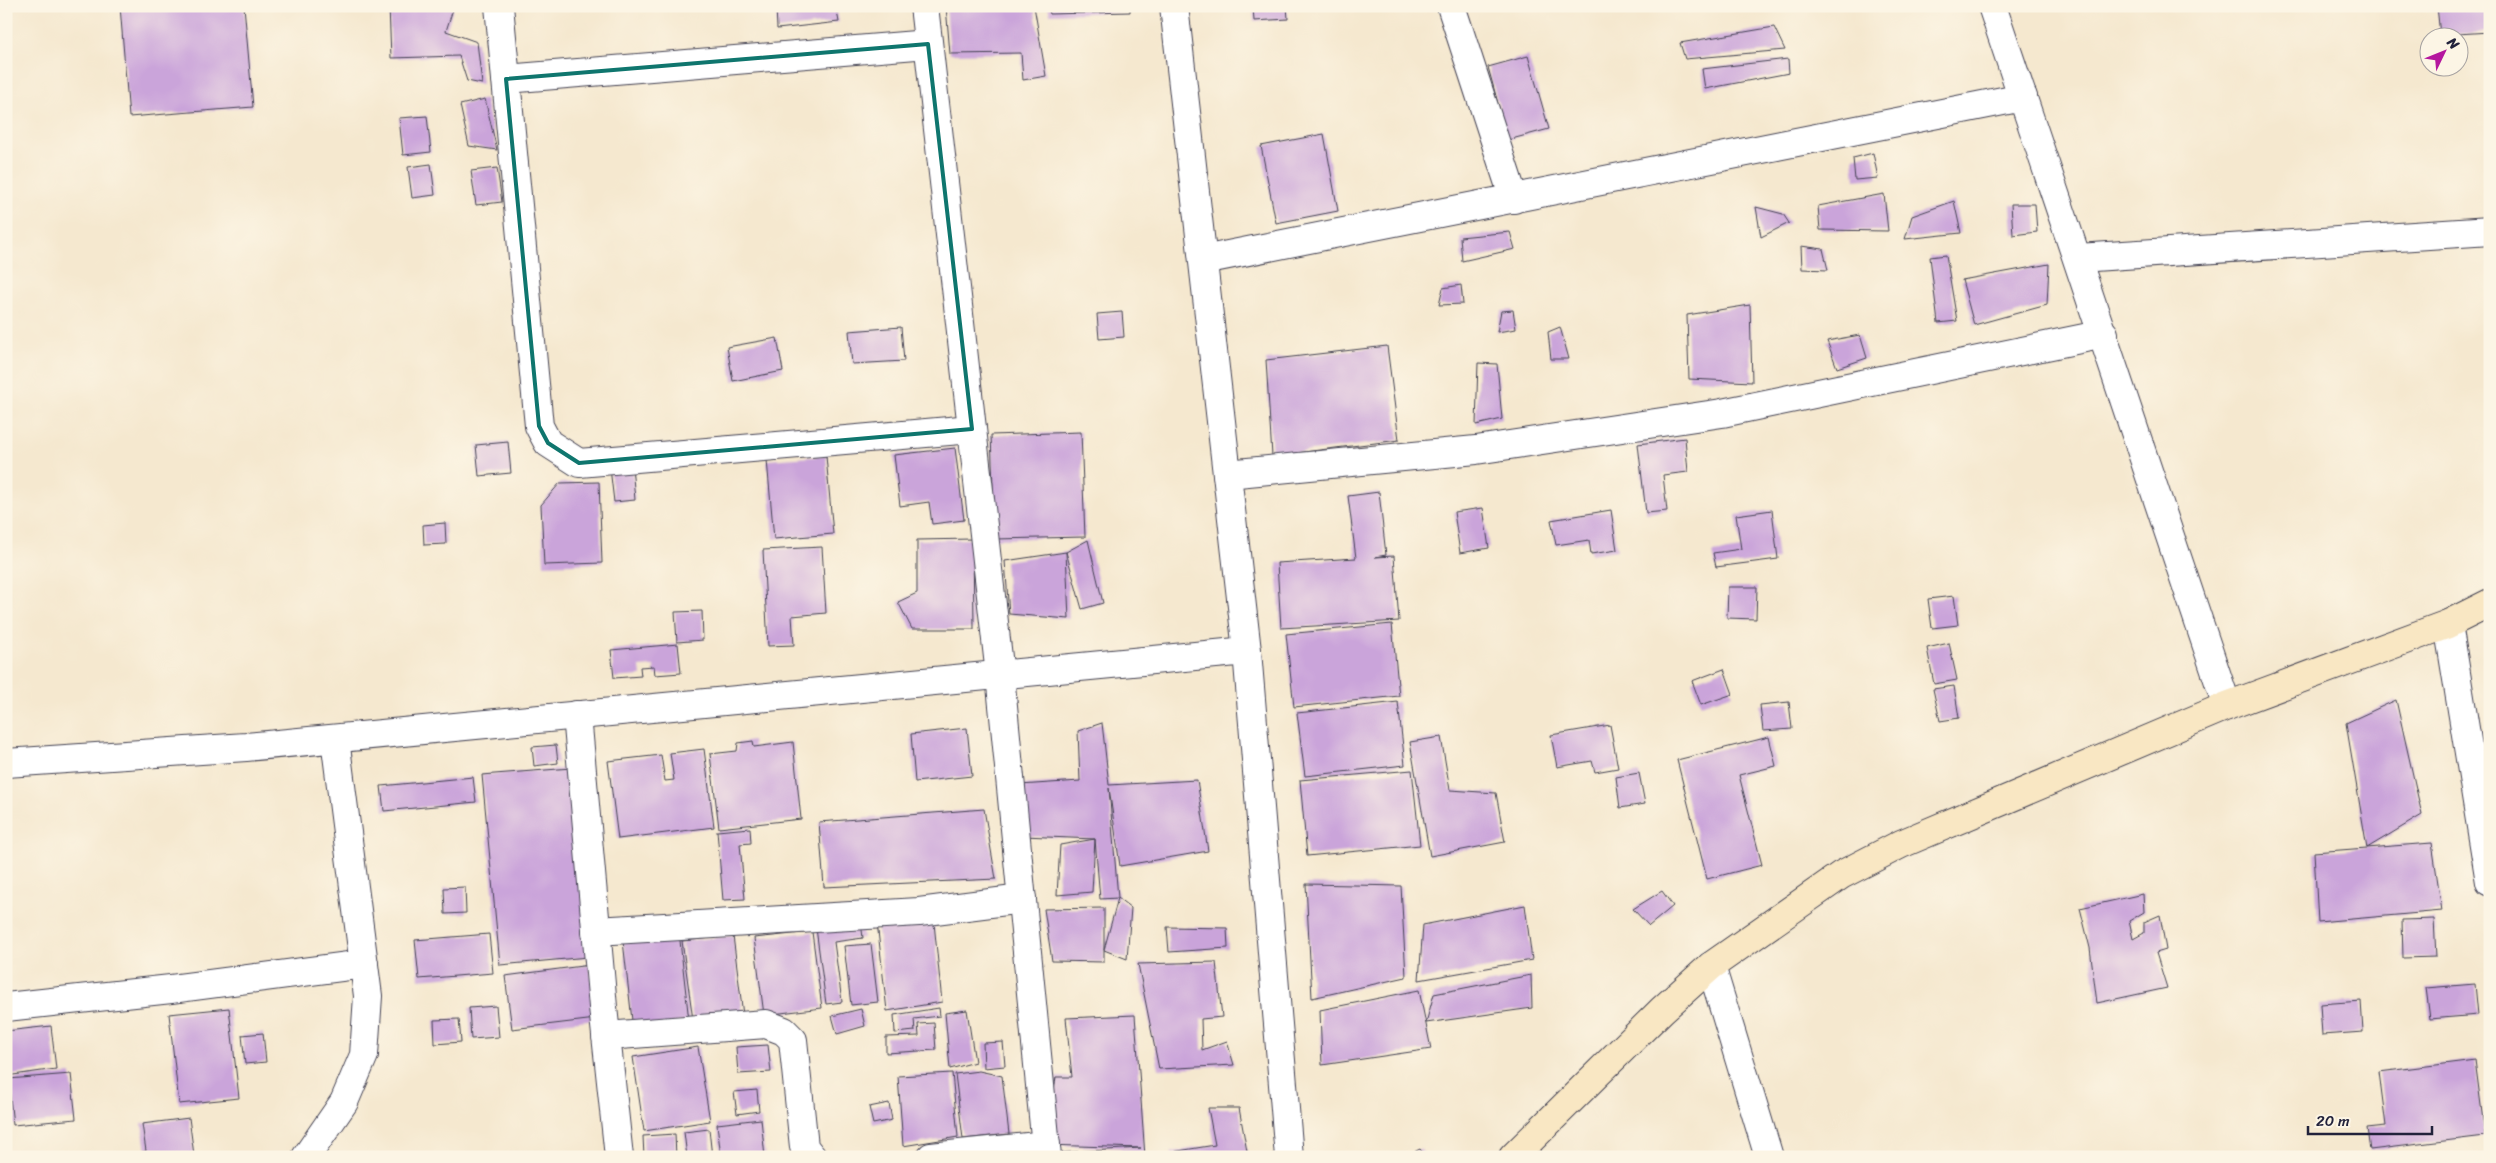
<svg xmlns="http://www.w3.org/2000/svg" width="2496" height="1163" viewBox="0 0 2496 1163" font-family="Sriracha,sans-serif">
	<style>
		.building { fill: #caa4da }
		.lines { fill: none; stroke-linecap: round; stroke-linejoin: round }
		.street-casing { stroke: #424051; stroke-width: 30 }
		.secondary-casing { stroke: #424051; stroke-width: 30 }
		.street { stroke: #fff; stroke-width: 28 }
		.secondary { stroke: #f9e7c3; stroke-width: 28 }
		.marked { fill: none; stroke: #0f766e; stroke-width: 4; stroke-linejoin: round }
	</style>
	<rect width="100%" height="100%" fill="#fcf5e5"/>
	<filter id="ink" filterUnits="userSpaceOnUse"><feTurbulence type="fractalNoise" baseFrequency=".02" numOctaves="2"/><feDisplacementMap in="SourceGraphic" scale="10" xChannelSelector="R" yChannelSelector="G"/><feConvolveMatrix kernelMatrix="1 2 1 2 8 2 1 2 1" color-interpolation-filters="sRGB"/></filter>
	<filter id="wash" filterUnits="userSpaceOnUse"><feTurbulence type="fractalNoise" baseFrequency=".0096" numOctaves="4" result="noise"/><feDisplacementMap in="SourceGraphic" scale="20" xChannelSelector="R" yChannelSelector="G"/><feGaussianBlur stdDeviation="1.12" result="paint"/><feColorMatrix in="noise" values="0 0 0 0 0 0 0 0 0 0 0 0 0 0 0 0 0 1.4 0 .05"/><feComposite in="paint" operator="in"/></filter>
	<g filter="url(#wash)">
		<rect width="100%" height="100%" fill="#f5e8cf"/>
		<g id="blocks">
			<!-- building -->
			<g class="building">
				<polygon points="120,6 244,6 253,107 129,117"/>
				<polygon points="389,6 454,6 446,31 477,42 482,84 467,81 459,56 391,58"/>
				<polygon points="776,6 836,6 839,22 777,29"/>
				<polygon points="946,6 1034,6 1046,76 1023,80 1021,53 950,54"/>
				<polygon points="1048,6 1130,6 1130,12 1050,14"/>
				<polygon points="1253,6 1287,6 1288,19 1254,21"/>
				<polygon points="2437,6 2490,6 2490,32 2440,35"/>
				<polygon points="1774,27 1785,50 1685,59 1680,43"/>
				<polygon points="1528,56 1549,129 1508,140 1488,67"/>
				<polygon points="1788,59 1789,73 1705,89 1702,69"/>
				<polygon points="485,99 497,150 469,146 460,105"/>
				<polygon points="427,116 431,152 403,155 399,118"/>
				<polygon points="1324,134 1338,211 1276,223 1261,146"/>
				<polygon points="1873,153 1878,178 1855,180 1853,158"/>
				<polygon points="431,164 435,195 412,198 408,167"/>
				<polygon points="497,168 502,202 476,205 471,171"/>
				<polygon points="1884,194 1888,231 1820,230 1818,206"/>
				<polygon points="1954,201 1961,233 1905,239 1912,216"/>
				<polygon points="2011,204 2035,204 2037,232 2013,235"/>
				<polygon points="1756,207 1783,214 1789,223 1761,237"/>
				<polygon points="1510,232 1515,249 1462,261 1460,237"/>
				<polygon points="1801,246 1823,249 1828,270 1802,269"/>
				<polygon points="1946,255 1957,321 1938,323 1930,257"/>
				<polygon points="2049,264 2047,305 1974,325 1962,280"/>
				<polygon points="1461,285 1463,304 1439,305 1443,288"/>
				<polygon points="1750,305 1752,382 1689,379 1687,315"/>
				<polygon points="1513,310 1516,329 1497,332 1501,311"/>
				<polygon points="1122,312 1124,337 1099,339 1097,314"/>
				<polygon points="901,327 904,361 852,364 849,331"/>
				<polygon points="1560,327 1569,359 1551,359 1548,332"/>
				<polygon points="1860,335 1867,358 1837,368 1827,341"/>
				<polygon points="777,338 783,371 733,381 727,347"/>
				<polygon points="1387,346 1399,440 1272,456 1266,360"/>
				<polygon points="1478,363 1497,364 1502,419 1476,425"/>
				<polygon points="1081,432 1085,537 995,539 991,435"/>
				<polygon points="1685,438 1688,472 1663,475 1667,511 1646,513 1638,444"/>
				<polygon points="508,442 511,473 479,476 476,445"/>
				<polygon points="955,448 964,520 932,524 929,502 900,506 894,455"/>
				<polygon points="826,456 833,534 774,539 767,460"/>
				<polygon points="632,466 635,500 614,502 610,468"/>
				<polygon points="599,482 602,563 544,565 541,505 560,483"/>
				<polygon points="1379,492 1386,555 1375,557 1394,556 1399,621 1281,628 1277,563 1356,558 1348,496"/>
				<polygon points="1483,508 1489,548 1460,553 1454,512"/>
				<polygon points="1611,510 1617,550 1591,554 1589,540 1556,545 1551,520"/>
				<polygon points="1772,510 1778,559 1716,567 1713,553 1741,549 1736,515"/>
				<polygon points="445,523 446,544 424,545 423,525"/>
				<polygon points="973,539 974,629 912,629 898,602 917,593 917,540"/>
				<polygon points="1088,540 1103,603 1082,609 1066,552"/>
				<polygon points="822,547 826,613 792,616 794,645 768,646 763,550"/>
				<polygon points="1066,552 1069,619 1009,614 1005,561"/>
				<polygon points="1728,587 1757,587 1756,619 1727,618"/>
				<polygon points="1954,596 1958,625 1932,628 1928,599"/>
				<polygon points="702,611 703,640 677,642 675,612"/>
				<polygon points="1392,624 1399,696 1294,707 1286,634"/>
				<polygon points="1949,643 1957,680 1934,684 1927,648"/>
				<polygon points="678,644 681,673 655,675 654,666 640,667 641,676 614,678 611,650"/>
				<polygon points="1724,669 1733,694 1701,705 1692,681"/>
				<polygon points="1954,686 1959,718 1940,721 1933,689"/>
				<polygon points="2396,700 2422,815 2367,848 2346,723"/>
				<polygon points="1398,702 1405,765 1305,776 1297,713"/>
				<polygon points="1789,702 1792,729 1763,731 1760,705"/>
				<polygon points="1102,723 1109,785 1197,780 1208,851 1120,866 1109,788 1118,898 1100,899 1095,839 1023,836 1020,785 1080,781 1078,731"/>
				<polygon points="1610,725 1618,768 1595,772 1592,761 1557,767 1551,735"/>
				<polygon points="967,728 972,776 915,782 911,734"/>
				<polygon points="1441,737 1450,790 1496,793 1505,842 1430,856 1410,742"/>
				<polygon points="1769,737 1776,766 1739,775 1762,865 1707,879 1677,760"/>
				<polygon points="753,741 754,747 793,742 801,819 719,828 710,754 737,751 738,743"/>
				<polygon points="556,745 558,763 534,766 532,747"/>
				<polygon points="704,749 714,827 618,839 608,761 661,755 665,781 674,780 670,753"/>
				<polygon points="571,768 588,957 500,965 482,775"/>
				<polygon points="1412,770 1420,845 1307,856 1300,780"/>
				<polygon points="1639,773 1645,804 1620,808 1616,777"/>
				<polygon points="473,777 476,802 384,811 381,786"/>
				<polygon points="984,809 996,879 824,887 819,822"/>
				<polygon points="750,828 751,843 740,844 745,899 723,900 717,831"/>
				<polygon points="1095,839 1092,892 1057,895 1060,845"/>
				<polygon points="2432,843 2442,911 2318,922 2314,852"/>
				<polygon points="1306,884 1401,886 1406,977 1312,998"/>
				<polygon points="465,887 466,913 445,914 444,888"/>
				<polygon points="1662,891 1673,906 1649,926 1633,909"/>
				<polygon points="2143,894 2144,912 2129,921 2133,939 2144,933 2144,922 2160,915 2166,950 2156,953 2167,988 2097,1003 2090,948 2080,908"/>
				<polygon points="1118,898 1131,908 1127,959 1104,950"/>
				<polygon points="1525,905 1532,960 1419,980 1423,925"/>
				<polygon points="1104,908 1104,962 1052,961 1044,909"/>
				<polygon points="933,913 942,1002 887,1011 877,922"/>
				<polygon points="2434,919 2436,957 2403,958 2402,920"/>
				<polygon points="861,922 863,938 834,942 842,1002 826,1004 816,928"/>
				<polygon points="1167,927 1227,928 1228,948 1169,952"/>
				<polygon points="679,932 689,1021 633,1029 623,941"/>
				<polygon points="812,932 822,1008 764,1015 754,938"/>
				<polygon points="489,934 493,973 419,979 415,940"/>
				<polygon points="733,936 743,1015 693,1020 682,941"/>
				<polygon points="871,944 878,1002 851,1005 844,946"/>
				<polygon points="1216,962 1222,1017 1201,1019 1202,1050 1227,1041 1234,1065 1159,1069 1138,964"/>
				<polygon points="590,965 596,1019 512,1029 505,976"/>
				<polygon points="1531,975 1532,1008 1426,1023 1434,994"/>
				<polygon points="2475,984 2478,1015 2430,1019 2426,988"/>
				<polygon points="1419,990 1431,1049 1322,1065 1320,1010"/>
				<polygon points="2361,1001 2363,1032 2322,1035 2320,1004"/>
				<polygon points="496,1006 499,1037 471,1039 469,1008"/>
				<polygon points="229,1008 239,1098 179,1104 169,1014"/>
				<polygon points="939,1008 940,1016 914,1019 915,1031 895,1033 894,1015"/>
				<polygon points="861,1009 865,1026 837,1034 832,1016"/>
				<polygon points="967,1010 975,1062 950,1069 945,1013"/>
				<polygon points="1135,1015 1145,1157 1057,1157 1056,1153 1141,1148 1046,1145 1056,1077 1072,1077 1066,1018"/>
				<polygon points="459,1019 461,1042 435,1044 434,1020"/>
				<polygon points="934,1023 936,1050 886,1053 886,1037 919,1036 918,1024"/>
				<polygon points="51,1026 56,1069 6,1076 6,1031"/>
				<polygon points="263,1033 266,1062 245,1064 242,1035"/>
				<polygon points="1003,1042 1005,1066 984,1068 983,1043"/>
				<polygon points="768,1045 771,1072 738,1074 736,1047"/>
				<polygon points="698,1047 710,1121 644,1131 633,1057"/>
				<polygon points="2475,1060 2485,1136 2370,1150 2367,1128 2386,1126 2379,1072"/>
				<polygon points="979,1071 1002,1076 1009,1134 963,1139 955,1074"/>
				<polygon points="952,1073 958,1137 903,1146 898,1076"/>
				<polygon points="71,1074 76,1119 13,1125 8,1079"/>
				<polygon points="757,1090 759,1111 737,1114 734,1092"/>
				<polygon points="889,1103 892,1120 873,1124 869,1107"/>
				<polygon points="1208,1108 1239,1108 1248,1157 1171,1157 1172,1152 1215,1145"/>
				<polygon points="189,1118 194,1155 198,1157 141,1157 140,1153 146,1151 142,1124"/>
				<polygon points="761,1119 765,1157 721,1157 717,1124"/>
				<polygon points="709,1129 712,1157 687,1157 684,1132"/>
				<polygon points="675,1134 676,1157 644,1157 643,1136"/>
				<polygon points="1420,1149 1426,1157 1404,1157"/>
			</g>
		</g>
	</g>
	<g filter="url(#ink)">
		<use href="#blocks" fill-opacity="0" stroke="#424051" stroke-width="1"/>
		<g class="lines">
			<!-- street casing -->
			<g class="street-casing">
				<g id="street">
					<polyline points="499,6 539,426 548,443 579,463 972,429"/>
					<polyline points="924,6 1000,675 1047,1157"/>
					<polyline points="1174,6 1247,651 1289,1157"/>
					<polyline points="1451,6 1514,199"/>
					<polyline points="1992,6 2227,706"/>
					<polyline points="506,79 928,44"/>
					<polyline points="2078,258 2490,231"/>
					<polyline points="1203,260 2023,97"/>
					<polyline points="1227,474 1476,450 1722,413 2104,334"/>
					<polyline points="2448,624 2490,882"/>
					<polyline points="577,715 603,1007 619,1157"/>
					<polyline points="6,763 246,747 1247,651"/>
					<polyline points="596,931 919,912 1022,899"/>
					<polyline points="1711,966 1769,1157"/>
					<polyline points="6,1007 171,989 364,964"/>
					<polyline points="606,1036 766,1024 784,1031 793,1040 804,1147 812,1157"/>
					<polyline points="306,1157 344,1102 364,1055 368,996 335,739"/>
					<polyline points="931,1157 1046,1145"/>
				</g>
			</g>
			<!-- secondary casing -->
			<g class="secondary-casing">
				<polyline id="secondary" points="1513,1157 1662,1010 1711,966 1841,875 1901,844 2227,706 2448,624 2490,603"/>
			</g>
			<!-- street -->
			<use href="#street" class="street"/>
			<!-- secondary -->
			<use href="#secondary" class="secondary"/>
		</g>
	</g>
	<!-- marked area -->
	<path class="marked" d="M928,44L972,429L579,463L548,443L539,426L506,79Z"/>
	<!-- margin -->
	<rect width="2496" height="1163" fill="none" stroke="#fcf5e5" stroke-width="25"/>
	<!-- north arrow -->
	<g transform="translate(2444 52) rotate(47)"><circle r="24" fill="#fcf5e5" stroke="#a5a1a1"/>
	<path d="M0-4L9 19L0 12L-9 19Z" fill="#b5179e"/>
	<text y="-8" font-size="14" font-weight="bold" text-anchor="middle" fill="#22223b">N</text>
	</g>
	<!-- scale -->
	<path d="M2308 1126v8h124v-8" fill="none" stroke="#22223b" stroke-width="2.5"/>
	<text x="2316" y="1126" font-size="15" fill="#22223b" stroke="#fcf5e5" stroke-width="4" paint-order="stroke">20 m</text>
</svg>
